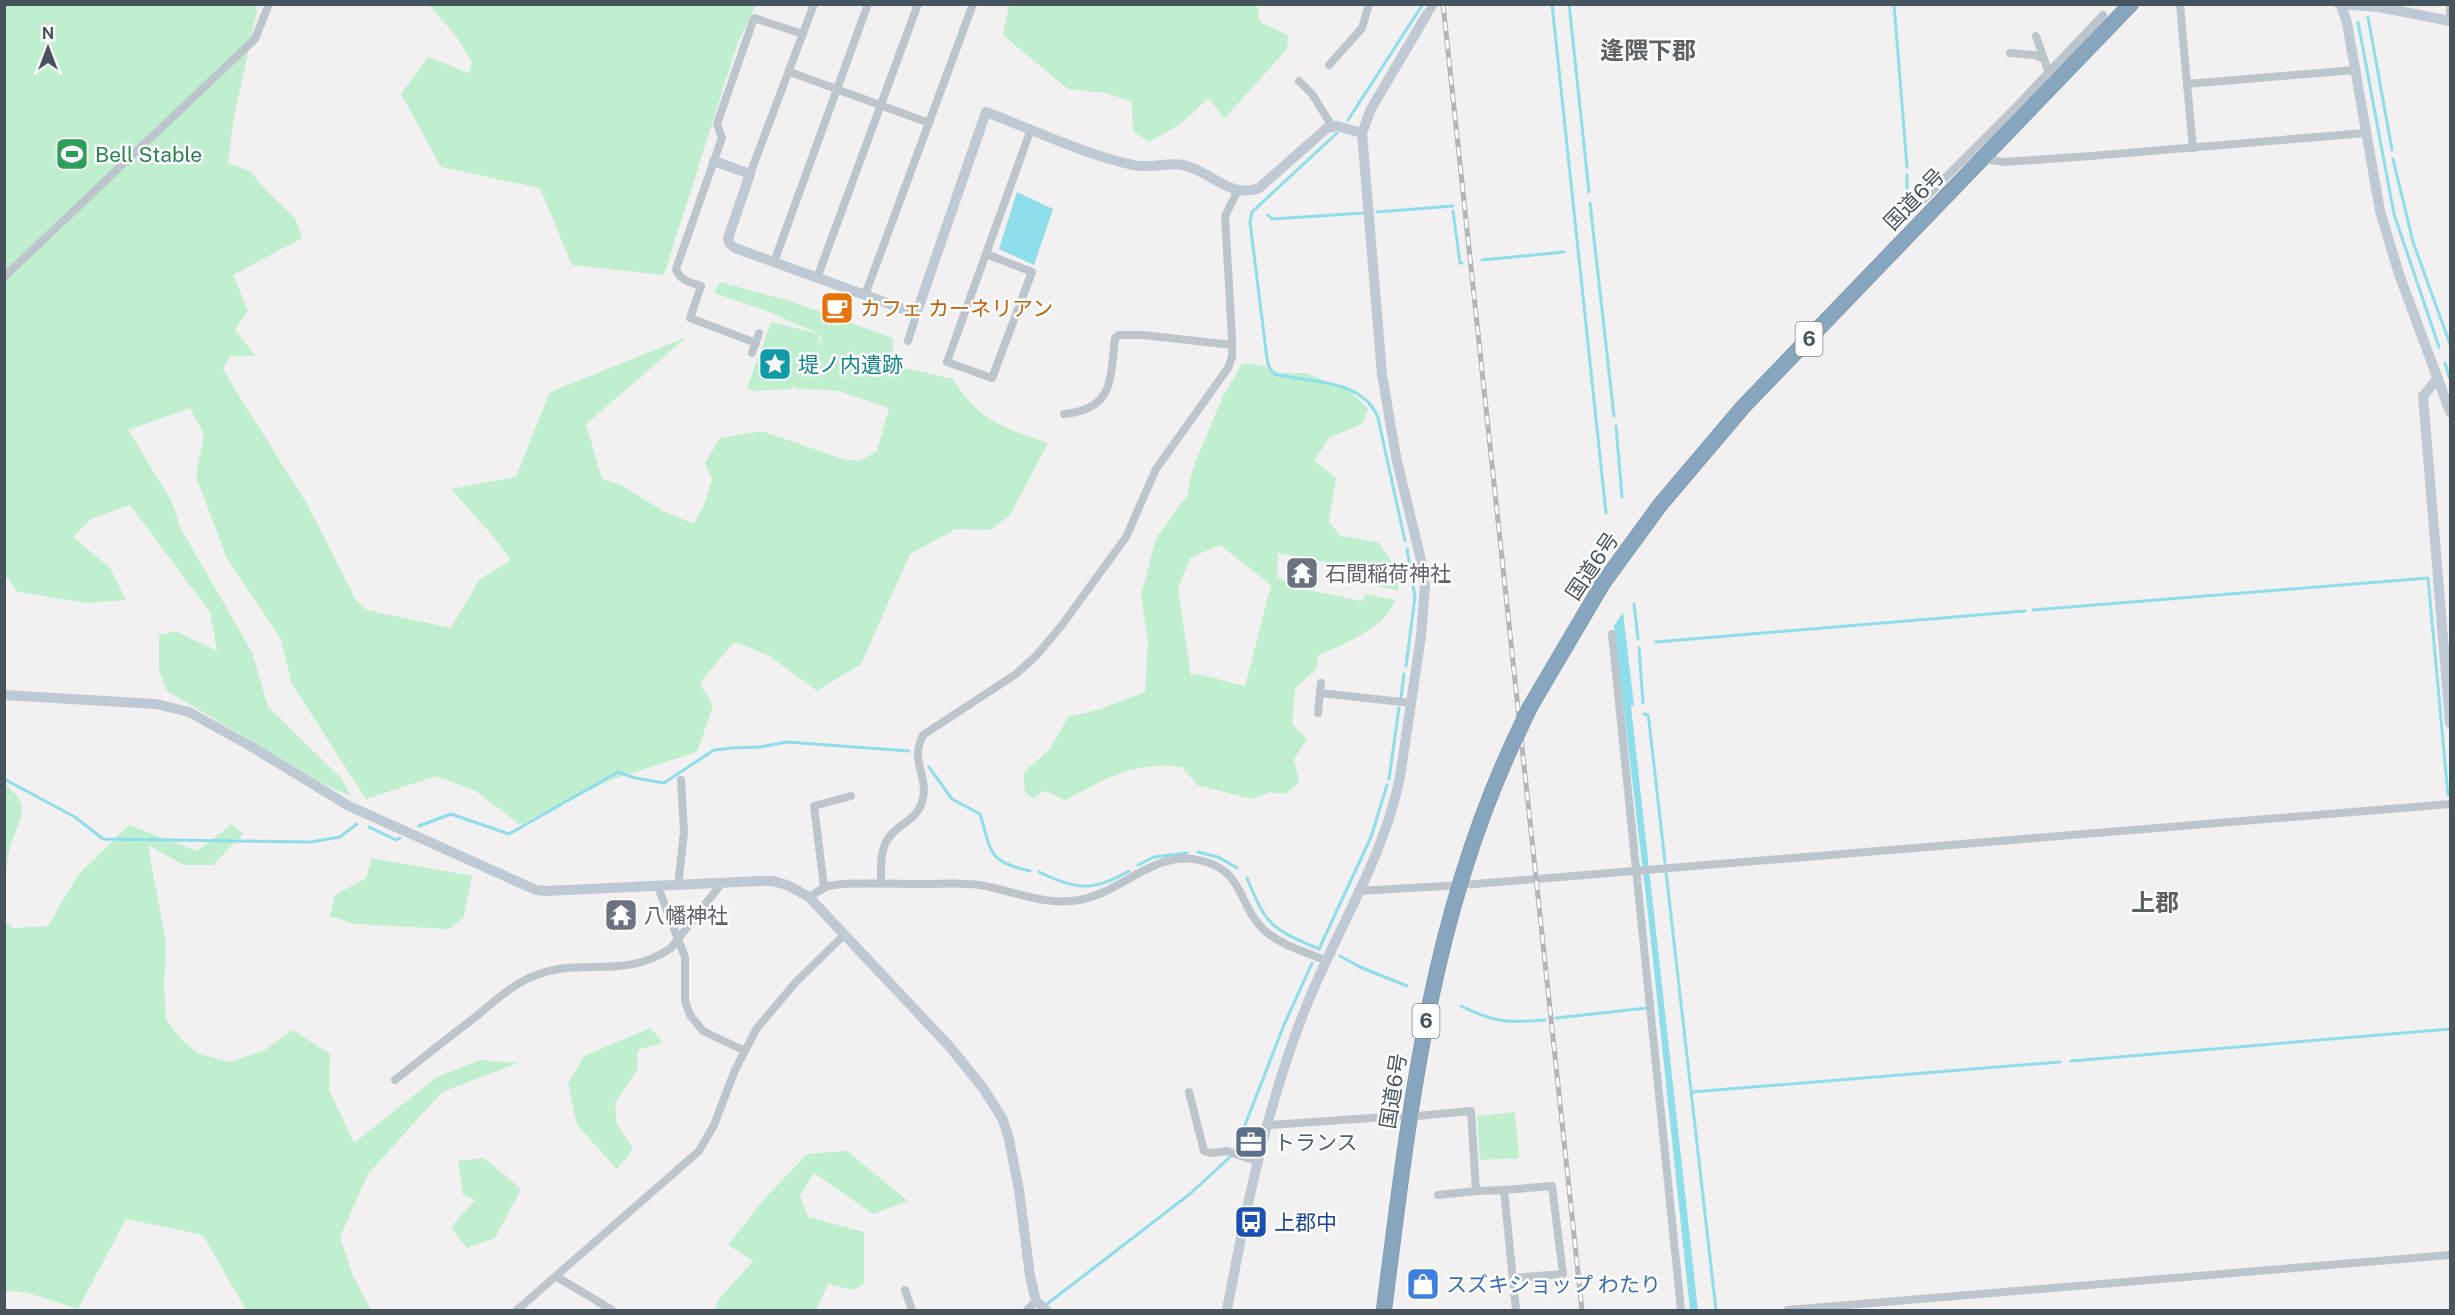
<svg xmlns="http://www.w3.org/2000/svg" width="2455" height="1315" viewBox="0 0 2455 1315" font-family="'Public Sans','Noto Sans JP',sans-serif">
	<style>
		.green { fill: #bfefcf; fill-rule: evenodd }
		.water { fill: #8dddeb }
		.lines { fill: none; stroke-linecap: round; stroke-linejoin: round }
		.stream { stroke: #8dddeb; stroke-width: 3 }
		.street-tunnel { stroke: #c8c9cb; stroke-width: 8; stroke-dasharray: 8 4; stroke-linecap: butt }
		.highway-casing { stroke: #7390aa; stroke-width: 16 }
		.street { stroke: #bcc5cc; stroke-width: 8 }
		.secondary { stroke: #bec9d3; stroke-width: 10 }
		.highway { stroke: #88a5be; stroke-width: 15 }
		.rail-casing { stroke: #b2b6ba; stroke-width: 5 }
		.rail { stroke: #fff; stroke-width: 3; stroke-dasharray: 9; stroke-linecap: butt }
		.highway-bridge-casing { stroke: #7390aa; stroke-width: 16; stroke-linecap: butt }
		.highway-bridge { stroke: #88a5be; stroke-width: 15 }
		.labels { text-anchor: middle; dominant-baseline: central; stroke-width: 5; stroke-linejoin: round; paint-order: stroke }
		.shield { fill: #fff; stroke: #7f878e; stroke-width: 1.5 }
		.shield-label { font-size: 20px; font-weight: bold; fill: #48545d }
		.leisure-label { font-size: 21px; fill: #27864d; stroke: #fff; text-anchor: start }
		.street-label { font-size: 21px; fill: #48545d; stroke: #fff }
		.food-label { font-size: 21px; fill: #c56008; stroke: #fff; text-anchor: start }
		.culture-label { font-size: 21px; fill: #0d838f; stroke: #fff; text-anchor: start }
		.worship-label { font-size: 21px; fill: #5b616d; stroke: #fff; text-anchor: start }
		.service-label { font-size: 21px; fill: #4e5e75; stroke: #fff; text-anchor: start }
		.transit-label { font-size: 21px; fill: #164399; stroke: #fff; text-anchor: start }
		.shop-label { font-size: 21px; fill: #366cbe; stroke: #fff; text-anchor: start }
		.quarter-label { font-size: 24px; font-weight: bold; fill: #5c6165; stroke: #fff }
	</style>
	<rect width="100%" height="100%" fill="#f2f0f0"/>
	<!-- green -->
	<g class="green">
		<path d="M5,5H255L257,11L234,117L228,163L250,171L266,190L295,218L302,238L233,275L248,311L235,330L256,356H230L223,370L307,504L356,600L367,610L451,628L480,579L511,560L492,535L451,489L516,477L550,392L687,337L586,424L602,479L621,485L663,511L694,524L705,503L712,479L705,463L720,438L761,431L846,460L859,461L877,451L889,408L839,391L794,388L795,383L791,389L753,391L747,388L771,322L820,334L816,350L822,335L767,311L714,293L720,282L793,302L893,338L892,365L953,379C979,421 1004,428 1048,443L1010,515L990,530L956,529L910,554L861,664L817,691L768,655L734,642L700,683L713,706L697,752L613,779L520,825L476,791L436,776L366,799L292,684L280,637L227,559L196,476L204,435L190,408L128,430L171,500L181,529L252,652L268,707L342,779L351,796L329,787L167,691L159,670V635L175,631L217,651L210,612L130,505L91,519L73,537L110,568L126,600L86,603L18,592L5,575Z"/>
		<polygon points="429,5 756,5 737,45 664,275 572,265 540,188 441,167 401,94 428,57 469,73 472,62 456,36"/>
		<polygon points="1009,5 1257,5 1260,22 1288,35 1287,49 1224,119 1209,98 1180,124 1149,142 1133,131 1132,102 1106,93 1068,89 1003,35"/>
		<path d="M1242,364L1260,365L1281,373H1306L1350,391L1368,409L1362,424L1329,438L1314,461L1336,478L1329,522L1341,536L1378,542L1399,571L1398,591L1365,583L1335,564L1278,553L1277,577L1303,589L1362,601L1366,594L1395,600C1387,628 1342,644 1318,656L1316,669L1295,689L1292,724L1307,739L1294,759L1299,783L1285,794L1271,792L1252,799L1197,785L1182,767C1134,761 1107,778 1066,800L1044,791L1033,799L1025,792L1023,773L1050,749L1068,717L1098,710L1145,692L1148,642L1141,596L1156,538L1187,496L1193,468L1223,396ZM1220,545L1271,585L1245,686L1198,674L1191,676L1178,588L1190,558Z"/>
		<path d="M5,784C34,807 18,819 11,845C7,857 7,870 5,882Z"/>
		<polygon points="232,824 243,834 213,865 183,865 148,845 166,943 164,988 166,1019 181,1039 199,1054 230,1062 265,1050 293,1030 330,1054 329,1090 354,1143 437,1077 480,1060 518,1063 442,1092 368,1174 340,1237 353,1276 371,1310 246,1310 203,1235 126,1219 78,1309 25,1292 5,1291 5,921 13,928 48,926 78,875 129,825 197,851"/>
		<polygon points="372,858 472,876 464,917 449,929 354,924 330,916 335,895 366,878"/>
		<polygon points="650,1028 663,1042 638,1050 637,1071 615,1102 617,1124 633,1149 617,1169 577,1125 568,1084 584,1056"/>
		<polygon points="1515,1112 1519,1158 1480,1160 1477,1116"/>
		<polygon points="847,1151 908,1201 873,1214 814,1173 800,1196 808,1217 864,1232 864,1284 853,1290 828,1284 816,1310 714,1310 721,1297 753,1261 728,1245 766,1197 807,1154"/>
		<polygon points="484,1158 521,1189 495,1238 467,1248 451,1227 475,1200 463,1195 458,1161"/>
	</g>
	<!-- water -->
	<g class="water">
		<polygon points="1017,192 1053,209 1034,265 999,249"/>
		<polygon points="1623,612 1634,705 1631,706 1698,1310 1690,1310 1648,914 1614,626"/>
	</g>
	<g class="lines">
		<!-- stream -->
		<g class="stream">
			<polyline points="1552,4 1606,513"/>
			<polyline points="1569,4 1589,192"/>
			<polyline points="1894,4 1907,167"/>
			<polyline points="2368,17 2392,150"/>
			<polyline points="2358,22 2394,214 2439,347"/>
			<polyline points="1348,120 1423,4"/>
			<path d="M1337,133L1252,212L1250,222L1267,359L1269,367L1274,374C1308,383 1363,378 1378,418L1405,541"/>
			<polyline points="2393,159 2413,242 2450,344"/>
			<polyline points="1907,175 1907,207"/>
			<polyline points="1590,203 1614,416"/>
			<polyline points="1453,211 1460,263 1462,263"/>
			<polyline points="1377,212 1453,206"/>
			<polyline points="1268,215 1272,219 1364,213"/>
			<polyline points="1482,260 1564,252"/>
			<polyline points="2445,363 2450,379"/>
			<polyline points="1616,426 1622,497"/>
			<polyline points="1634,604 1638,639"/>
			<polyline points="2033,610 2428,578 2448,795"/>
			<polyline points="1656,642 2025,611"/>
			<polyline points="1639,648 1643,703"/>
			<polyline points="1406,666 1415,597 1407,549"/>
			<polyline points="1401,697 1404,674"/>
			<polyline points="1644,714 1648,715 1649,721 1665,862"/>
			<path d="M929,767L952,799L980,814C992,852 986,861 1030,871"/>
			<polyline points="4,779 75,817 103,839 311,842 340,837 357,824"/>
			<polyline points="1389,779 1399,708"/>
			<polyline points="419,826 451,814 509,834 618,772 635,778 664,783 714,750 732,748 760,747 787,742 909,751"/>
			<polyline points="369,827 396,840 400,838"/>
			<polyline points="1198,852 1218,857 1237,868"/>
			<polyline points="1138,865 1154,857 1187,853"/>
			<path d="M1039,872C1076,890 1093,892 1129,871"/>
			<polyline points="1666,872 1716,1310"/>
			<path d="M1247,878C1267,927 1271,928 1319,949L1371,837L1387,785"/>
			<polyline points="1340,956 1360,967 1407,986"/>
			<path d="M1461,1006C1496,1023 1506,1023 1545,1020"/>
			<polyline points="1556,1018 1647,1008"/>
			<polyline points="2071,1061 2450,1029"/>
			<polyline points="1692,1092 2060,1062"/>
			<polyline points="1236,1148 1284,1025 1312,963"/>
			<polyline points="1047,1304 1191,1193 1230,1157"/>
		</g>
		<!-- street-tunnel -->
		<polyline class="street-tunnel" points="1444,886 1475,884"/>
		<!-- highway casing -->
		<g class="highway-casing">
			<g id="highway">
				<polyline points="1530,707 1603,583 1660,505 1743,407 2131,4"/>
				<path d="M1384,1310C1409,1115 1429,924 1513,743"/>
			</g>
		</g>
		<!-- street -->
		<g class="street">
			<polyline points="2180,4 2187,84 2355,70"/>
			<polyline points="2450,4 2450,16"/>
			<polyline points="1427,14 1434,4"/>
			<polyline points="2036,36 2050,76"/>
			<polyline points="2010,53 2035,55 2044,59"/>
			<polyline points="1329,65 1362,28 1369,4"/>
			<polyline points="790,72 929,123"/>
			<polyline points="1299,81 1312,94 1332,126"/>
			<polyline points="2187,84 2193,148"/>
			<polyline points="1983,159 2005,162 2091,156 2365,133"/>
			<polyline points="750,174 814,4"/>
			<polyline points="1915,208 2012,111 2103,15"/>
			<polyline points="986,254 1032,272 992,378 947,362 1031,129"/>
			<polyline points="774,262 868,4"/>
			<polyline points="4,277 255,39 269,4"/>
			<polyline points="817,278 918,4"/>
			<polyline points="865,295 973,4"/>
			<polyline points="908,341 918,309"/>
			<path d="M756,343L690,318L701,286C690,282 680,281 676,269L722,138L717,124L754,18L803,34"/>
			<polyline points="752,353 759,333"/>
			<path d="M1064,414C1115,409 1110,378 1115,338L1119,335H1143L1232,345"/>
			<polyline points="1612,634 1681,1310"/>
			<polyline points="1320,693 1411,703"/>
			<polyline points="1318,713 1321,683"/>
			<path d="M881,883C881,870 880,854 886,842C894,825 916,822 922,802C930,777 909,762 923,735L1016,674L1036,656L1062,625L1126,537L1156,469L1228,368L1232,357V338L1225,216L1237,192"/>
			<polyline points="1475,884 2450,804"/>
			<polyline points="678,886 684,832 681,780"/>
			<polyline points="658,887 685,957 685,1001 690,1015 703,1031 745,1051"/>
			<polyline points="824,887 814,806 851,796"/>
			<polyline points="1358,891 1444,886"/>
			<path d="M809,897L827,886L842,884C870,883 897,884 924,884C942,884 961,882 979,885C1011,890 1039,904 1072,901C1120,897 1153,847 1203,861C1245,872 1238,906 1264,930C1281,945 1305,952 1325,960"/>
			<path d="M395,1080C421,1059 448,1038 474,1018C494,1002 511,985 534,976C581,956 623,981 671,948L721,884"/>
			<polyline points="1189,1092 1204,1151 1211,1153 1227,1151 1259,1162"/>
			<polyline points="1417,1116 1471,1111 1476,1191 1504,1190 1516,1310"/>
			<polyline points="1269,1125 1399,1116"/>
			<polyline points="1504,1190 1552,1186 1563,1274 1513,1278"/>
			<polyline points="1438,1195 1476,1191"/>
			<polyline points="557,1277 612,1310"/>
			<polyline points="905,1290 912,1310"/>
			<polyline points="517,1310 699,1151 714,1125 735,1070 757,1028 796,982 845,934"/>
			<polyline points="1027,1310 1036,1301"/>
			<polyline points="1788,1310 2450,1255"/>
		</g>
		<!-- secondary -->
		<g class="secondary">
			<polyline points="2339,4 2379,7 2450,21"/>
			<polyline points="2341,5 2347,23 2380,211 2399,274 2450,412"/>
			<path d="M714,161L750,174L728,238L729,243L735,248L909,311L918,309L986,112C1034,130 1083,154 1133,165C1149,169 1167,162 1183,165C1211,171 1229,199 1259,188L1327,128L1337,126L1362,133"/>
			<polyline points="2438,378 2423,396 2450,723"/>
			<polyline points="4,695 156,704 189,712 252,747 349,806 536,890 546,891 759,881 773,881 787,885 809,897 950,1047 983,1088 1002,1118 1008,1135 1019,1190 1030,1276 1036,1301 1046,1310"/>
			<path d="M1227,1310C1246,1208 1267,1104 1306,1007C1336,931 1384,858 1400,777L1421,636L1425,587L1422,564L1396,457L1382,374L1362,133L1371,109L1427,14"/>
		</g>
		<!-- highway -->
		<use href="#highway" class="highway"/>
		<!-- rail casing -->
		<g class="rail-casing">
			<polyline id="rail" points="1443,4 1582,1310"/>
		</g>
		<!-- rail -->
		<use href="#rail" class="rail"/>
		<!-- highway-bridge casing -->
		<g class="highway-bridge-casing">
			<polyline id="highway-bridge" points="1513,743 1530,707"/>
		</g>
		<!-- highway-bridge -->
		<use href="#highway-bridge" class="highway-bridge"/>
	</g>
	<!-- icons -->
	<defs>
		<g id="stadium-square" transform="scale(1.725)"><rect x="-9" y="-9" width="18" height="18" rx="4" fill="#2e9e5b" stroke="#fff"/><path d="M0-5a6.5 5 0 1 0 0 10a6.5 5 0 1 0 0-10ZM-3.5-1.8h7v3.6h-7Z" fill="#fff"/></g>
		<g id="cafe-square" transform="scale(1.725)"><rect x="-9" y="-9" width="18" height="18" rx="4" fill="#e8710a" stroke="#fff"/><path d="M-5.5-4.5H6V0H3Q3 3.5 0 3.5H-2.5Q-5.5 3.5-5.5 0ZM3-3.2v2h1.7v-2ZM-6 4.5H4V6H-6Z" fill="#fff"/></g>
		<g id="sight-square" transform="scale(1.725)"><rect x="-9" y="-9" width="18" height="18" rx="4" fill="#0f9aa8" stroke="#fff"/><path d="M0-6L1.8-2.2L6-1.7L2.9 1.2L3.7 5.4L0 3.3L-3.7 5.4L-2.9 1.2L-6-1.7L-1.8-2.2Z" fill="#fff"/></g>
		<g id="temple-square" transform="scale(1.725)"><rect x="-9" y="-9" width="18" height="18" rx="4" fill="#6b7280" stroke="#fff"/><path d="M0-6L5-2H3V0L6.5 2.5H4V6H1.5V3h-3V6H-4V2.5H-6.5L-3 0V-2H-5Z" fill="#fff"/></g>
		<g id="office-square" transform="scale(1.725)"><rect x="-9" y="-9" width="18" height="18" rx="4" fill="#5c6f8a" stroke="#fff"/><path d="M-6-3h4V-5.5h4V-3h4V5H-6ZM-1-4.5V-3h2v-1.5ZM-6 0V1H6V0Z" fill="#fff"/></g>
		<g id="bus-square" transform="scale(1.725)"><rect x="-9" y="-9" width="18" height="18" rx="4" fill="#1a4fb4" stroke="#fff"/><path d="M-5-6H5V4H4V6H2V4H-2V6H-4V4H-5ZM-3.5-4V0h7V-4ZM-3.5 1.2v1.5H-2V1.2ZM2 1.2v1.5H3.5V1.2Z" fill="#fff"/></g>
		<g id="shop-square" transform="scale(1.725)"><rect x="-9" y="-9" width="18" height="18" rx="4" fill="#3f7fe0" stroke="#fff"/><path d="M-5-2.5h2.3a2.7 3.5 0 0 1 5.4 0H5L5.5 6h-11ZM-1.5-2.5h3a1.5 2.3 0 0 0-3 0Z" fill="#fff"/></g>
	</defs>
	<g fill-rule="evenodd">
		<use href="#stadium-square" x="72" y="154"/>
		<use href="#cafe-square" x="837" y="308"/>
		<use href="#sight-square" x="775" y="364"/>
		<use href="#temple-square" x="1302" y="573"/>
		<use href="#temple-square" x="621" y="915"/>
		<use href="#office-square" x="1251" y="1142"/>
		<use href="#bus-square" x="1251" y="1222"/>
		<use href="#shop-square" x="1423" y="1284"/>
	</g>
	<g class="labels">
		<!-- shield labels -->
		<g class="shield">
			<rect x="1795.5" y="322" width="27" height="34" rx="4.5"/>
			<rect x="1412.5" y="1004" width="27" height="34" rx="4.5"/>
		</g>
		<g class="shield-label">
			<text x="1809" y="339">6</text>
			<text x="1426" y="1021">6</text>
		</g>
		<!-- leisure labels -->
		<g class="leisure-label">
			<text x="95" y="154">Bell Stable</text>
		</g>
		<!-- street labels -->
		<g class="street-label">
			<text transform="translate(1914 199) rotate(-46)">国道6号</text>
			<text transform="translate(1592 566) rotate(-56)">国道6号</text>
			<text transform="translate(1393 1091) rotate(-81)">国道6号</text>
		</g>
		<!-- food labels -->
		<g class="food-label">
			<text x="860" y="308">カフェ カーネリアン</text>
		</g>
		<!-- culture labels -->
		<g class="culture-label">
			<text x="798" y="364">堤ノ内遺跡</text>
		</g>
		<!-- worship labels -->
		<g class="worship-label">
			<text x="1325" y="573">石間稲荷神社</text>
			<text x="644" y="915">八幡神社</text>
		</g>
		<!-- service labels -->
		<g class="service-label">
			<text x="1274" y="1142">トランス</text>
		</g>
		<!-- transit labels -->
		<g class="transit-label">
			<text x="1274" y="1222">上郡中</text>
		</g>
		<!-- shop labels -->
		<g class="shop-label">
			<text x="1446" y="1284">スズキショップ わたり</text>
		</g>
		<!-- quarter labels -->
		<g class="quarter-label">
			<text x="1648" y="50">逢隈下郡</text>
			<text x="2155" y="902">上郡</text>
		</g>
	</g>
	<!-- border -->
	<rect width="2455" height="1315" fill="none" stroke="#48545d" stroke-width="12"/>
	<!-- north arrow -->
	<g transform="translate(48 48)" stroke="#ffffff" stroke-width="4.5" paint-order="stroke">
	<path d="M0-4.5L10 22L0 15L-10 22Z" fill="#48545d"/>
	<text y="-9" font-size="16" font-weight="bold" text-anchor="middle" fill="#48545d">N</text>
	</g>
</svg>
